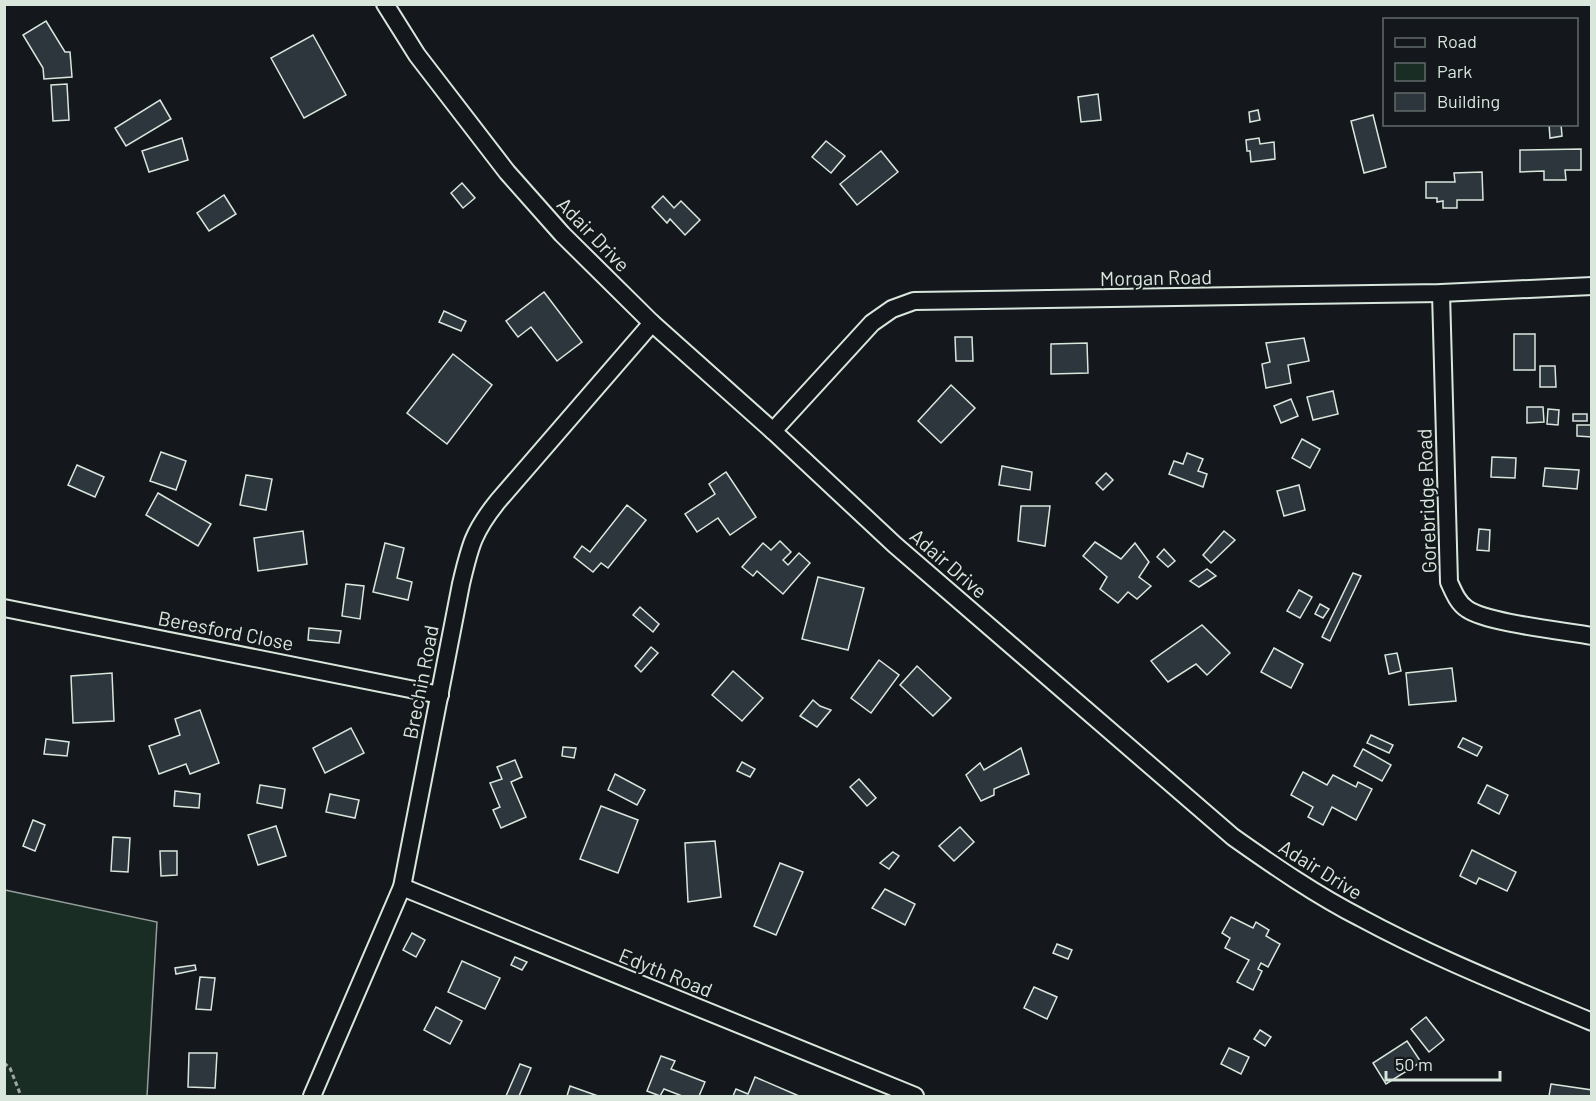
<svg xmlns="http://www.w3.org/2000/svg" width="1596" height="1101" viewBox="0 0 1596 1101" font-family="Barlow,sans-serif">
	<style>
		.green { fill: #1a2d24; stroke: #939e99; stroke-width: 1.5 }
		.building { fill: #2c363c; stroke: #d8e6dc; stroke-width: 1.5 }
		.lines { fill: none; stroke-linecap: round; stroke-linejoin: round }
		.minor-casing { stroke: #d8e6dc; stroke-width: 20 }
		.path { stroke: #9da8a2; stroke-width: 3; stroke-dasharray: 4.5 3; stroke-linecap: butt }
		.minor { stroke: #14181c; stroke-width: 16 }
		.labels { text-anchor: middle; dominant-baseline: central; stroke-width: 4.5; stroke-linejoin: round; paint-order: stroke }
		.street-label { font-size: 20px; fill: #d8e6dc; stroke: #14181c }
	</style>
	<rect width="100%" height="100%" fill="#14181c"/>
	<!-- green -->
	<polygon class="green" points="5,890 157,922 147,1096 5,1096"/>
	<!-- building -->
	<g class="building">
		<polygon points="46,21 65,52 70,52 72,77 44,79 43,68 23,35"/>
		<polygon points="313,35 346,95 304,118 271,58"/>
		<polygon points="67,84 69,120 53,121 51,85"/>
		<polygon points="1098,94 1101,120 1081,122 1078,97"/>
		<polygon points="160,100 171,119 126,146 115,128"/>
		<polygon points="1258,110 1260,120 1250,122 1249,112"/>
		<polygon points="1373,115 1386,167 1364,173 1351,121"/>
		<polygon points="1549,124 1561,124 1562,136 1550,138"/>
		<polygon points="182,138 188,160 149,172 142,151"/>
		<polygon points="1259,138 1260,144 1274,142 1275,159 1251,162 1250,151 1247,151 1246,140"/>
		<polygon points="826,141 845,156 831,173 812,157"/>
		<polygon points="1581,149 1581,170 1565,170 1566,180 1544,180 1544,171 1520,172 1520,150"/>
		<polygon points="881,151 898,172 857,205 840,184"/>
		<polygon points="1482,172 1483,200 1457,200 1457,208 1443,208 1443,201 1437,202 1437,198 1426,198 1426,182 1455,182 1454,173"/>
		<polygon points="462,183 475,198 463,208 451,193"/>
		<polygon points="224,195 236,214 209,231 197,213"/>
		<polygon points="663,196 674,208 681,201 700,220 685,235 670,219 667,223 652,207"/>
		<polygon points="544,292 582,342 557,361 531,327 518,337 506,321"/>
		<polygon points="444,311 466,321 461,331 439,322"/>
		<rect x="1514" y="334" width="21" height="36"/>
		<polygon points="955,337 972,337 973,361 956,361"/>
		<polygon points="1304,338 1309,361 1288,365 1291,383 1266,388 1262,364 1270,362 1266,343"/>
		<polygon points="1087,343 1088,373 1051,374 1051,344"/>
		<polygon points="453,354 492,385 447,444 407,413"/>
		<polygon points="1540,366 1555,366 1556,387 1540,387"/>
		<polygon points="951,385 975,408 941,443 918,421"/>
		<polygon points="1333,391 1338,414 1313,420 1307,397"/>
		<polygon points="1291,399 1298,416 1281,423 1274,406"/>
		<polygon points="1527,407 1543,407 1544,422 1527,423"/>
		<polygon points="1548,409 1559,410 1558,425 1547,424"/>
		<rect x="1573" y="414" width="14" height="7"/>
		<polygon points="1577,425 1592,425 1592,437 1577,436"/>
		<polygon points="1302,439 1320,449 1310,468 1292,458"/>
		<polygon points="161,452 186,461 176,490 150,481"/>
		<polygon points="1187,453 1203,459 1198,471 1207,474 1203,487 1169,474 1174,461 1183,464"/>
		<polygon points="1492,457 1516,458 1515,478 1491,477"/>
		<polygon points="77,465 104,477 95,497 68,485"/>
		<polygon points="1002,466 1032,472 1030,490 999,485"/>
		<polygon points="1545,468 1579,470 1577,489 1543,486"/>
		<polygon points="726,472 756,517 730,535 718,518 697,532 685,514 715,494 709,484"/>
		<polygon points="1106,473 1113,480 1103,490 1096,483"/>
		<polygon points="246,475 272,479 266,510 240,505"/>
		<polygon points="1299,485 1305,510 1284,516 1277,491"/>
		<polygon points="158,493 211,524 198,546 146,515"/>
		<polygon points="627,505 646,520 608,568 601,563 593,572 574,557 582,546 590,552"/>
		<polygon points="1021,506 1050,506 1045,546 1018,541"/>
		<polygon points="1479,529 1490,530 1489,551 1477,550"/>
		<polygon points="303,531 307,564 258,571 254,538"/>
		<polygon points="1224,531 1235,540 1211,563 1203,555"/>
		<polygon points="780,541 791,552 783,560 788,565 799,553 810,563 783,594 757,571 753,576 742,567 763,543 771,550"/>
		<polygon points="1095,542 1121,559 1135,543 1149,562 1139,577 1151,586 1137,599 1128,592 1118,603 1100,589 1107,577 1083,556"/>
		<polygon points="385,543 404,548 397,578 412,582 408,600 373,592"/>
		<polygon points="1164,549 1175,561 1168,567 1157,557"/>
		<polygon points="1207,569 1216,576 1199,587 1190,581"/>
		<polygon points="1353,573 1361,576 1330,641 1322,637"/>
		<polygon points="818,577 864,588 848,650 802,639"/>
		<polygon points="346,584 364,586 360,619 342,616"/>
		<polygon points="1299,590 1312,597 1300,618 1287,611"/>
		<polygon points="1320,604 1329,609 1323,618 1315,614"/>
		<polygon points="640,607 659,624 653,632 633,615"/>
		<polygon points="1202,625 1230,653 1207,675 1196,664 1168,682 1151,661"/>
		<polygon points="309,628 341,631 339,643 308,640"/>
		<polygon points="651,647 658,653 641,672 635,666"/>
		<polygon points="1274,648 1303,664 1291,688 1261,672"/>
		<polygon points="1397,653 1401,671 1389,674 1385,655"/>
		<polygon points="879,660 899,675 871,713 851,698"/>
		<polygon points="917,666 951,698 933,716 900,685"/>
		<polygon points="1452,668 1456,701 1409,705 1406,673"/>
		<polygon points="733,671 763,698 742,721 712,695"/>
		<polygon points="112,673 114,721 73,723 71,676"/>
		<polygon points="813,700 820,706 831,710 817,727 800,716"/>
		<polygon points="200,710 219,763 190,774 186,764 159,774 149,746 180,735 175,719"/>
		<polygon points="351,728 364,753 325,773 313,748"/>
		<polygon points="1371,735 1393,745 1389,753 1367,743"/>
		<polygon points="1463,738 1482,747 1477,756 1458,747"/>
		<polygon points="46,739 69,742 67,756 44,754"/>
		<polygon points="563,747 576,748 574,758 562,756"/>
		<polygon points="1021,748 1029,774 994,789 994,795 981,801 966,775 980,763 984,770"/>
		<polygon points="1363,749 1391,765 1382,781 1354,766"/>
		<polygon points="515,760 522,777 511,782 526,817 501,828 493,810 500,807 490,783 502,779 497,767"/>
		<polygon points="742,762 755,769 750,777 737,771"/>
		<polygon points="1303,772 1327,785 1333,775 1356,787 1358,782 1372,789 1356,820 1332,807 1323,825 1308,817 1313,807 1291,795"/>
		<polygon points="615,774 645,790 637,805 608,790"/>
		<polygon points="859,779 876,798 867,806 850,787"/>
		<polygon points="260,785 285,789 282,808 257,803"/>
		<polygon points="1487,785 1508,795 1499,814 1478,803"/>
		<polygon points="175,791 200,794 199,808 174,806"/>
		<polygon points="330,794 359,800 355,818 326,812"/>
		<polygon points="601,806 638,820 618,873 580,859"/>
		<polygon points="33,820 45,825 35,851 23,846"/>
		<polygon points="276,826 286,856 258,865 248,835"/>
		<polygon points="960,827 974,842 954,861 939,846"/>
		<polygon points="113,837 130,838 128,872 111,871"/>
		<polygon points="715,841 721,897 688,902 685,843"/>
		<polygon points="1472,850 1516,872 1507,891 1479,878 1476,884 1460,876"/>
		<polygon points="160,851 177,851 177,875 161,876"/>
		<polygon points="893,852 899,856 889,869 880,863"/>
		<polygon points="780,863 803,872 776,935 754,926"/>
		<polygon points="885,889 915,904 905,925 872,908"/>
		<polygon points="1231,917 1253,928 1256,922 1269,930 1266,936 1280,944 1268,967 1261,963 1258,969 1262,971 1253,990 1237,982 1249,960 1225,948 1230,938 1222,933"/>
		<polygon points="412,933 425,940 416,957 403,950"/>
		<polygon points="1057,944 1072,950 1068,959 1053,953"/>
		<polygon points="515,957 527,962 522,970 511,965"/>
		<polygon points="462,961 500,978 485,1009 448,992"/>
		<polygon points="195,965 196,970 176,974 175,968"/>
		<polygon points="200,977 215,978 211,1010 196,1009"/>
		<polygon points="1034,987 1057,997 1047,1019 1024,1008"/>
		<polygon points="436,1007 462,1021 450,1044 424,1030"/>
		<polygon points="1426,1017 1444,1040 1429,1052 1411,1029"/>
		<polygon points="1260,1030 1271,1037 1265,1046 1254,1039"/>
		<polygon points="1407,1041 1421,1062 1386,1084 1373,1063"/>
		<polygon points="1229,1048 1249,1057 1241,1074 1221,1064"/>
		<polygon points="189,1053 217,1053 215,1088 188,1087"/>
		<polygon points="661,1056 675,1061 671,1069 705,1082 699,1096 682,1096 664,1089 660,1096 647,1091"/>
		<polygon points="520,1064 531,1068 519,1096 506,1096"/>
		<polygon points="755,1077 799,1096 733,1096 736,1089 748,1094"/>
		<polygon points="1551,1084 1592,1090 1592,1096 1549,1096"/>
		<polygon points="570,1086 598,1096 567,1096"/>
	</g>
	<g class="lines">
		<!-- minor casing -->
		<g class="minor-casing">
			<g id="minor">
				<path d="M385,4L417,55L507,172L562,234L652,323L773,431L895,545L1233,837C1274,866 1316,895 1361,918C1435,958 1514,989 1592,1022"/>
				<path d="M1441,293L1449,582C1454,593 1458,603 1467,609C1487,623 1564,631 1592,636"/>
				<polyline points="773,431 872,323 892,309 914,301 1441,293 1592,286"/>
				<polyline points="4,608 440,695"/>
				<polyline points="402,887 915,1096"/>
				<path d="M312,1096L402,887L461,584C470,546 473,532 498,501L652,323"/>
			</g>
		</g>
		<!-- path -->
		<polyline class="path" points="4,1063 10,1068 21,1096"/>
		<!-- minor -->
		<use href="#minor" class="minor"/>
	</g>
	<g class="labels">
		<!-- street labels -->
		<g class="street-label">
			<text transform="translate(594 234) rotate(46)">Adair Drive</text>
			<text transform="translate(1156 277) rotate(-1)">Morgan Road</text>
			<text transform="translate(1426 501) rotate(-92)">Gorebridge Road</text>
			<text transform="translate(949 563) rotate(41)">Adair Drive</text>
			<text transform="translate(226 630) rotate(11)">Beresford Close</text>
			<text transform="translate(420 682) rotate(-79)">Brechin Road</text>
			<text transform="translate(1321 869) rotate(32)">Adair Drive</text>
			<text transform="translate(666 972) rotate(22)">Edyth Road</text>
		</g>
	</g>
	<!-- border -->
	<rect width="1596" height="1101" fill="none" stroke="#d8e6dc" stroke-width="12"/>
	<!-- legend -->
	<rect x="1383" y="18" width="195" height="108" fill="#14181c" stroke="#626a69" stroke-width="1.5"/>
	<rect x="1395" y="38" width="30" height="9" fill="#14181c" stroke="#626a69" stroke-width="1.5"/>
	<text x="1437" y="48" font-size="18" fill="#d8e6dc">Road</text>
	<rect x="1395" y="63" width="30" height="18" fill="#1a2d24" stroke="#626a69" stroke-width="1.5"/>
	<text x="1437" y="78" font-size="18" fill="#d8e6dc">Park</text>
	<rect x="1395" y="93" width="30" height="18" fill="#2c363c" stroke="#626a69" stroke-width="1.5"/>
	<text x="1437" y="108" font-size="18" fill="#d8e6dc">Building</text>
	<!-- scale -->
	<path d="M1386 1071v9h114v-9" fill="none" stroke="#d8e6dc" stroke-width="3"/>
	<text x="1395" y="1071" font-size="18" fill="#d8e6dc" stroke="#14181c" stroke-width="4.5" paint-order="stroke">50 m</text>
</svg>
